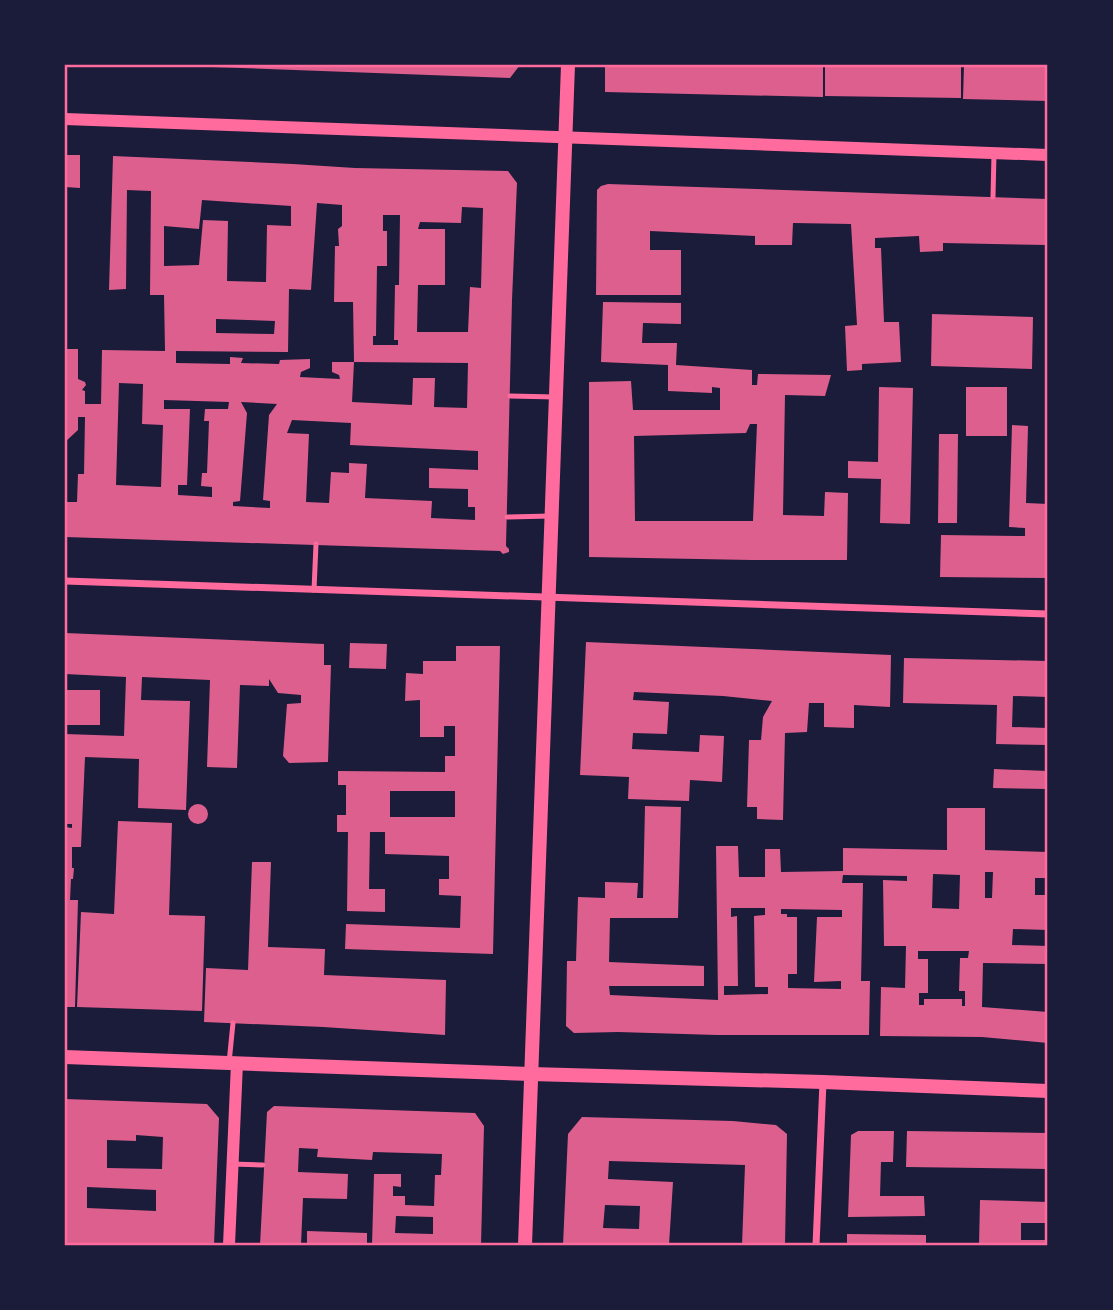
<svg xmlns="http://www.w3.org/2000/svg" width="1113" height="1310" viewBox="0 0 1113 1310" font-family="'Roboto Condensed',sans-serif">
	<style>
		.building { fill: #dd5f8e; fill-rule: evenodd }
		.lines { fill: none; stroke-linecap: round; stroke-linejoin: round }
		.service { stroke: #ff6b9d; stroke-width: 5 }
		.minor { stroke: #ff6b9d; stroke-width: 7 }
		.tertiary { stroke: #ff6b9d; stroke-width: 12 }
		.secondary { stroke: #ff6b9d; stroke-width: 14 }
		.neatline { fill: none; stroke: #ff6b9d; stroke-width: 2.5 }
	</style>
	<rect width="100%" height="100%" fill="#1b1b3a"/>
	<!-- building -->
	<g class="building">
		<polygon points="212,65 520,65 510,78 212,67"/>
		<polygon points="605,65 823,65 823,97 605,92"/>
		<polygon points="825,65 961,65 961,98 825,96"/>
		<polygon points="964,65 1048,67 1048,101 963,99"/>
		<polygon points="65,155 80,155 80,188 65,187"/>
		<path d="M113,156L293,164L355,168L508,171L517,183L512,300L506,546L509,549V552L503,554L500,551L65,537V502H77L78,474H84L85,417H78V430L65,442V349H78V379L85,382L86,385L82,390L85,391V404H101L102,350L165,351L164,295H150L151,191L127,190L126,289L109,290ZM202,200L291,206V226L267,225L266,282L227,281L228,221L203,220L199,265L164,266V226L199,229ZM317,203L342,205V226L338,229L339,246H335L334,302H353L354,362L468,363L467,408L434,407L435,378H413L412,405L352,402L354,362H332V372L339,375L340,379L300,377L301,372L310,368V359L280,360L279,364L241,363L243,358L230,357V364L176,363V351L288,352L289,289L311,290ZM462,207L483,208L481,288L470,287L468,332H417L418,285H445V229H418L420,222L461,223ZM383,215H400L399,285H395L394,340H398V345H373V336H376L377,266H387V231H383ZM216,319L275,321L274,334L216,333ZM119,383L143,384L142,424L163,425L161,487L116,485ZM164,400L229,402L228,409H205L204,421H209L207,473H202L201,486L212,487V497L178,495V485H187L190,409H164ZM241,402L277,404L269,415L263,500L270,501V508L233,506V502L240,501L247,413ZM292,420L351,423L350,445L478,451V470L429,468V488L468,489V507H475V520L431,518L432,501L365,498L367,464L349,463V473L331,472L329,503L306,502L309,434L287,433Z"/>
		<polygon points="608,184 1048,199 1048,245 943,243 943,251 920,252 919,236 875,238 875,248 881,248 884,322 899,322 901,362 862,364 862,370 847,371 845,326 857,325 851,224 793,223 792,245 755,245 755,236 650,231 650,250 681,250 681,295 596,295 597,190 601,186"/>
		<path d="M603,302L681,303V324L643,323L642,343H677L676,365L752,370V385H757L758,374L831,375L825,396L785,395L783,515L824,516L825,492L848,493L847,560H752L589,557V382L631,381L633,410H720V388L712,387V393L668,391V365L601,362ZM750,424H757L753,521H635L634,436L746,433Z"/>
		<polygon points="932,314 1033,317 1032,369 931,366"/>
		<polygon points="879,387 913,388 910,524 880,523 881,479 848,478 848,461 878,462"/>
		<rect x="966" y="387" width="41" height="49"/>
		<polygon points="1012,425 1028,426 1026,503 1048,504 1048,578 940,577 941,535 1025,536 1025,528 1009,527"/>
		<polygon points="939,434 958,434 957,523 938,523"/>
		<polygon points="65,633 324,644 324,665 331,665 328,762 289,763 283,756 287,704 301,703 301,695 278,693 269,679 269,686 240,685 237,768 207,767 210,680 142,677 141,700 190,701 186,810 138,808 139,759 85,757 81,847 72,847 72,868 74,868 73,879 71,879 70,900 78,900 75,1007 65,1007 65,918 67,919 67,916 65,916 65,827 72,828 72,824 65,824 65,734 124,736 126,677 65,674"/>
		<polygon points="586,642 891,655 890,707 854,705 854,728 824,727 824,703 809,703 807,732 785,733 783,820 757,819 757,807 747,807 749,740 761,740 763,717 772,701 723,696 634,692 633,700 669,702 667,734 633,733 632,749 699,752 700,735 724,736 722,782 690,780 689,801 628,799 629,777 580,775"/>
		<polygon points="350,643 387,644 386,669 349,668"/>
		<path d="M456,646H500L493,954L345,949L346,924L460,928L461,896L439,895V879H449V856L385,854V832H370L369,889H385V912L347,911L348,832H337V815H346V785H338V771L445,772V756H455V726H444V737H420V700L405,701L406,673L423,674V661H456ZM390,791H455V817H390Z"/>
		<polygon points="904,658 1048,661 1048,697 1013,696 1012,727 1048,728 1048,745 996,744 997,705 903,703"/>
		<rect x="65" y="690" width="35" height="35"/>
		<polygon points="994,769 1048,771 1048,789 993,788"/>
		<circle cx="198" cy="814" r="10"/>
		<path d="M645,806L681,807L678,918H610L609,962L704,966V986H609L610,995L718,1000L716,846H738L739,877H765V849H780L781,872L843,871V848L947,850V808H985V850L1048,852V878H1035V895H1048V930L1013,929L1012,945L1048,946V964L983,963L982,1007L1048,1012V1043L982,1037L880,1036L881,987L905,988L906,946H884L883,880L907,881V876L843,875L842,883H863L861,981H870L869,1035H717L618,1032L574,1033L566,1026L567,961H576L578,897L605,898V882L638,883L637,898H643ZM985,872H993L992,898H985ZM933,874L960,875L959,909L932,908ZM731,908H765V915L754,916L755,987H768V994L724,995V986H738L737,916L731,917ZM781,909L842,910V917H817L814,982L841,981V989L788,988V974H797V917H787V914H781ZM918,951H969L968,958H960L959,991H965V1006H962V999H924V1005H919V993H928V959H918Z"/>
		<polygon points="118,821 172,823 169,915 205,916 202,1011 77,1007 81,912 114,914"/>
		<polygon points="252,862 271,862 268,947 325,949 324,975 446,980 445,1035 323,1027 204,1022 206,968 248,970"/>
		<path d="M65,1099L207,1104L219,1118L214,1245H89V1244L79,1243V1245H65ZM136,1135L163,1137L162,1169L107,1168V1140L136,1141ZM87,1187L156,1190V1211L87,1208Z"/>
		<path d="M274,1106L475,1113L484,1126L481,1245H372L374,1174H401V1187L393,1186V1196H405V1205L434,1206L435,1175H441L442,1154L373,1152L372,1160L317,1157L318,1149L299,1148L298,1172L348,1174L347,1199L303,1198L301,1245H260L267,1112ZM396,1216L433,1217V1234L395,1233Z"/>
		<path d="M582,1117L733,1121L776,1125L787,1134L785,1245H742L745,1165L609,1161L608,1179L673,1182L669,1245H563L568,1134ZM605,1205L640,1206L639,1229L603,1228Z"/>
		<polygon points="858,1131 894,1131 893,1162 881,1162 880,1196 924,1196 925,1216 848,1217 851,1135"/>
		<polygon points="907,1131 1048,1133 1048,1169 906,1167"/>
		<polygon points="980,1200 1048,1202 1048,1223 1021,1223 1021,1240 1048,1240 1048,1245 979,1245"/>
		<polygon points="307,1231 367,1233 367,1245 307,1245"/>
		<polygon points="847,1234 926,1235 926,1245 847,1245"/>
	</g>
	<g class="lines">
		<!-- service -->
		<g class="service">
			<polyline points="993,197 994,154"/>
			<polyline points="510,396 556,397"/>
			<polyline points="507,517 551,516"/>
			<polyline points="314,590 316,544"/>
			<polyline points="229,1063 233,1023"/>
			<polyline points="232,1164 263,1165"/>
		</g>
		<!-- minor -->
		<g class="minor">
			<polyline points="65,581 1048,614"/>
			<polyline points="816,1245 823,1082"/>
		</g>
		<!-- tertiary -->
		<g class="tertiary">
			<polyline points="65,119 1048,155"/>
			<polyline points="229,1245 237,1063"/>
		</g>
		<!-- secondary -->
		<g class="secondary">
			<polyline points="65,1057 531,1074 823,1082 1048,1091"/>
			<polyline points="525,1245 568,65"/>
		</g>
	</g>
	<!-- border -->
	<rect width="1113" height="1310" fill="none" stroke="#1b1b3a" stroke-width="133"/>
	<rect x="66" y="66" width="980" height="1178" class="neatline"/>
</svg>
